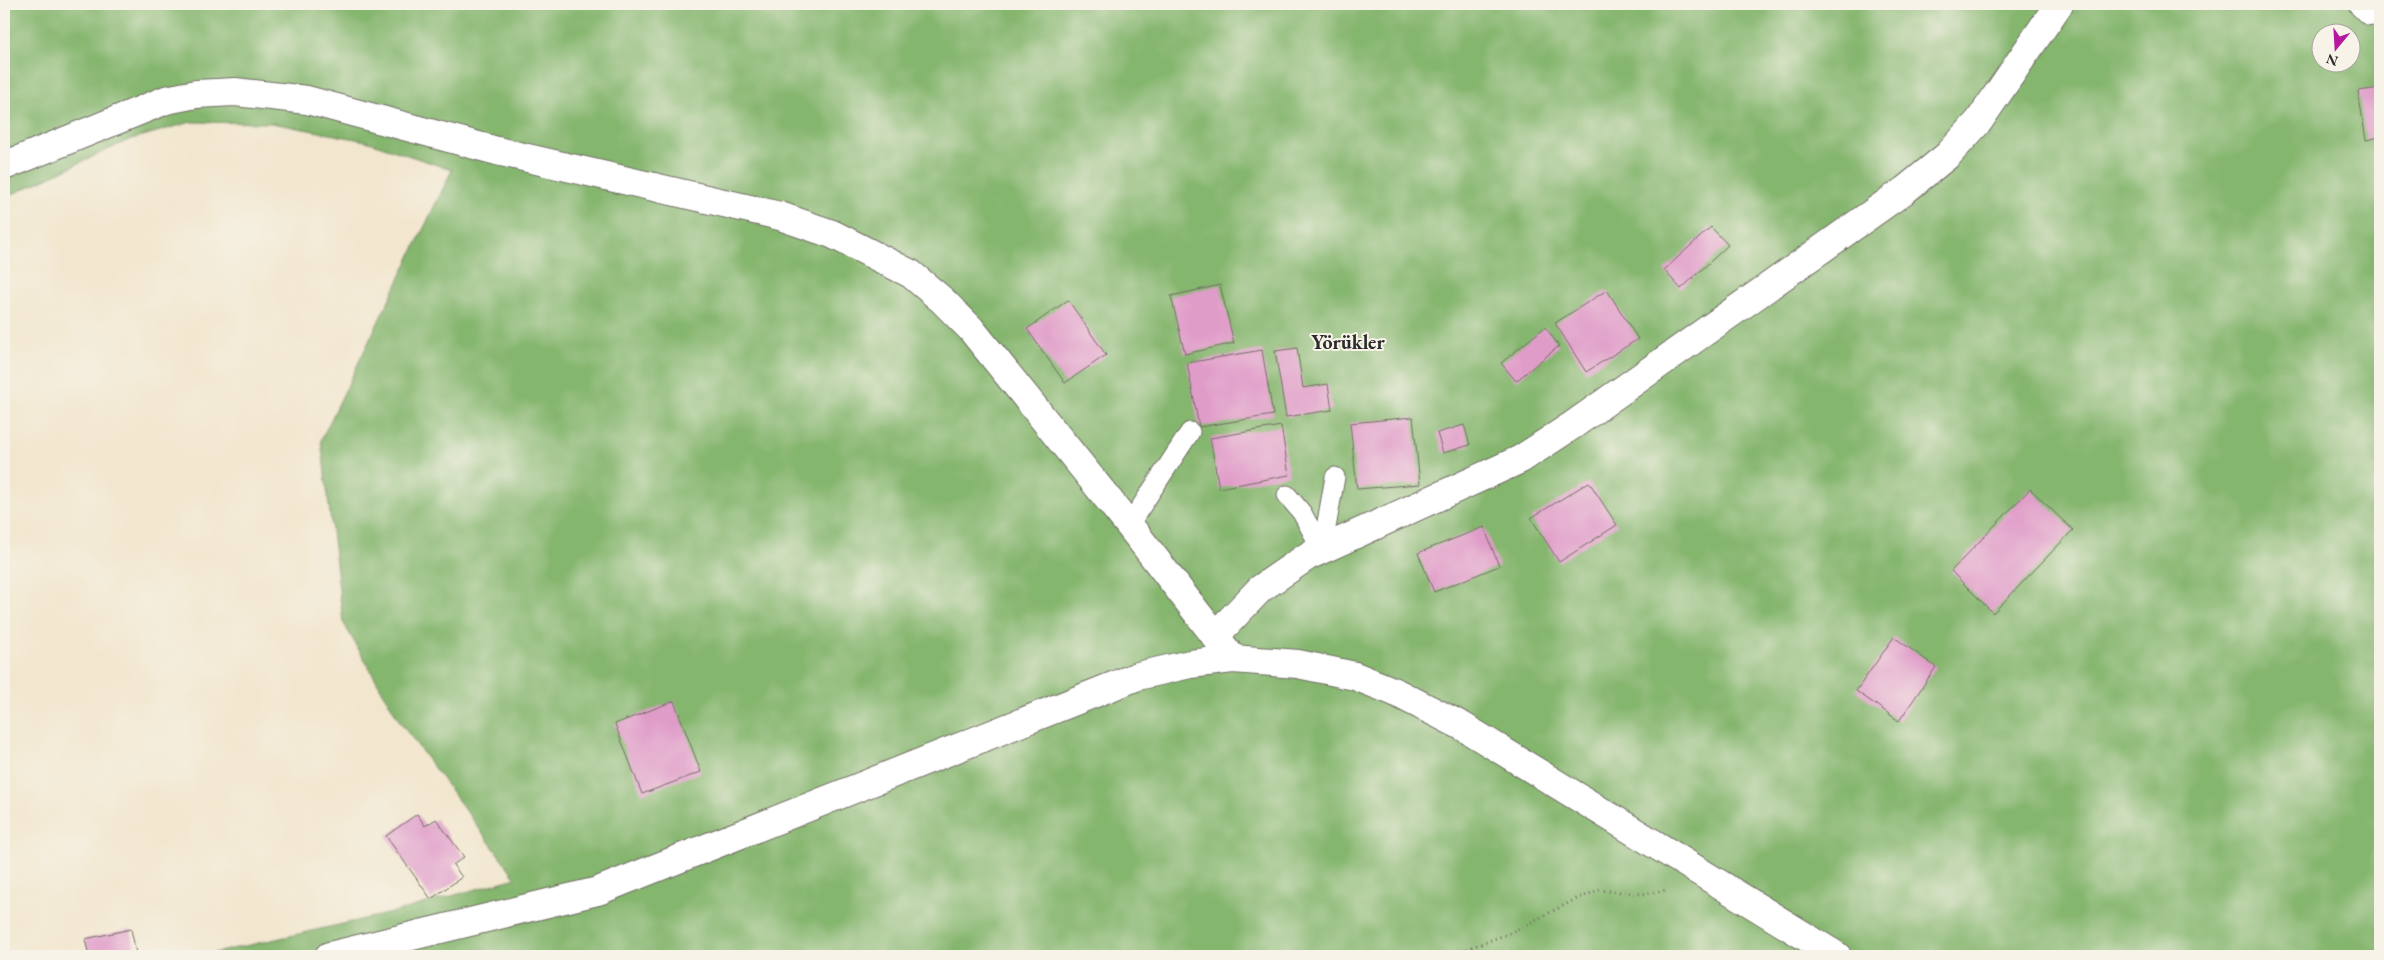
<svg xmlns="http://www.w3.org/2000/svg" width="2384" height="960" viewBox="0 0 2384 960" font-family="'EB Garamond',serif">
	<style>
		.forest { fill: #85b66e; stroke: #58704c; fill-rule: evenodd }
		.building { fill: #e09cc9 }
		.lines { fill: none; stroke-linecap: round; stroke-linejoin: round }
		.service-casing { stroke: #716c64; stroke-width: 21 }
		.minor-casing { stroke: #716c64; stroke-width: 30 }
		.tertiary-casing { stroke: #716c64; stroke-width: 30 }
		.path { stroke: #716c64; stroke-width: 3; stroke-dasharray: 1 4; stroke-linecap: butt }
		.service { stroke: #fff; stroke-width: 19 }
		.minor { stroke: #fff; stroke-width: 28 }
		.tertiary { stroke: #fff; stroke-width: 28 }
		.labels { text-anchor: middle; dominant-baseline: central; stroke-width: 4; stroke-linejoin: round; paint-order: stroke }
		.neighbourhood-label { font-size: 20px; font-weight: bold; fill: #2b2b2b; stroke: #f7f3e8 }
	</style>
	<rect width="100%" height="100%" fill="#f7f3e8"/>
	<filter id="ink" filterUnits="userSpaceOnUse"><feTurbulence type="fractalNoise" baseFrequency=".02" numOctaves="2"/><feDisplacementMap in="SourceGraphic" scale="10" xChannelSelector="R" yChannelSelector="G"/><feConvolveMatrix kernelMatrix="1 2 1 2 8 2 1 2 1" color-interpolation-filters="sRGB"/></filter>
	<filter id="wash" filterUnits="userSpaceOnUse"><feTurbulence type="fractalNoise" baseFrequency=".0096" numOctaves="4" result="noise"/><feDisplacementMap in="SourceGraphic" scale="20" xChannelSelector="R" yChannelSelector="G"/><feGaussianBlur stdDeviation="1.12" result="paint"/><feColorMatrix in="noise" values="0 0 0 0 0 0 0 0 0 0 0 0 0 0 0 0 0 1.4 0 .05"/><feComposite in="paint" operator="in"/></filter>
	<g filter="url(#wash)">
		<rect width="100%" height="100%" fill="#f2e6ce"/>
		<!-- forest -->
		<path class="forest" d="M4,4H2380V956H201L391,913L516,878L400,722L343,622L321,440L452,170L366,141L272,123L191,122L129,140L4,198ZM2322,32H2352V62H2322Z"/>
		<g id="blocks">
			<!-- building -->
			<g class="building">
				<polygon points="2380,88 2380,137 2366,140 2358,91"/>
				<polygon points="1711,227 1728,245 1681,289 1664,270"/>
				<polygon points="1220,285 1234,343 1185,354 1171,296"/>
				<polygon points="1607,290 1638,339 1586,372 1555,323"/>
				<polygon points="1068,300 1106,355 1065,383 1027,329"/>
				<polygon points="1545,327 1559,346 1516,381 1501,363"/>
				<polygon points="1297,348 1303,388 1328,384 1332,410 1286,417 1275,351"/>
				<polygon points="1262,350 1273,415 1199,427 1187,363"/>
				<polygon points="1413,417 1420,484 1357,489 1350,423"/>
				<polygon points="1464,425 1470,445 1443,453 1437,433"/>
				<polygon points="1281,426 1289,475 1219,488 1210,438"/>
				<polygon points="1589,482 1617,525 1559,562 1531,518"/>
				<polygon points="2030,489 2073,530 1993,613 1951,571"/>
				<polygon points="1484,527 1499,566 1434,592 1418,553"/>
				<polygon points="1894,637 1936,667 1899,721 1856,691"/>
				<polygon points="674,701 701,772 642,794 615,724"/>
				<polygon points="417,814 425,826 436,819 464,857 453,865 462,877 431,899 386,836"/>
				<polygon points="131,929 136,953 121,956 89,956 85,939"/>
			</g>
		</g>
	</g>
	<g filter="url(#ink)">
		<use href="#blocks" fill-opacity="0" stroke="#716c64" stroke-width="1"/>
		<g class="lines">
			<!-- service casing -->
			<g class="service-casing">
				<g id="service">
					<polyline points="1287,495 1302,513 1322,550"/>
					<polyline points="1129,525 1190,432"/>
					<polyline points="1322,550 1335,477"/>
				</g>
			</g>
			<!-- minor casing -->
			<g class="minor-casing">
				<g id="minor">
					<polyline points="2363,4 2370,11"/>
					<polyline points="1215,636 1260,589 1308,556 1521,459 1573,425 1905,190 1948,155 1979,121 2059,4"/>
				</g>
			</g>
			<!-- tertiary casing -->
			<g class="tertiary-casing">
				<g id="tertiary">
					<polyline points="4,166 166,100 196,94 235,92 307,100 497,151 780,216 832,234 911,274 942,300 971,329 1129,525 1233,659"/>
					<polyline points="329,956 598,891 1138,676 1190,664 1233,659 1298,664 1355,676 1395,692 1462,726 1837,956"/>
				</g>
			</g>
			<!-- path -->
			<polyline class="path" points="1448,956 1510,933 1574,900 1599,890 1643,894 1667,890"/>
			<!-- service -->
			<use href="#service" class="service"/>
			<!-- minor -->
			<use href="#minor" class="minor"/>
			<!-- tertiary -->
			<use href="#tertiary" class="tertiary"/>
		</g>
	</g>
	<g class="labels">
		<!-- neighbourhood labels -->
		<g class="neighbourhood-label">
			<text x="1348" y="342">Yörükler</text>
		</g>
	</g>
	<!-- margin -->
	<rect width="2384" height="960" fill="none" stroke="#f7f3e8" stroke-width="20"/>
	<!-- north arrow -->
	<g transform="translate(2336 48) rotate(198)"><circle r="24" fill="#f7f3e8" stroke="#a5a39c"/>
	<path d="M0-4L9 19L0 12L-9 19Z" fill="#b5179e"/>
	<text y="-8" font-size="14" font-weight="bold" text-anchor="middle" fill="#2b2b2b">N</text>
	</g>
</svg>
